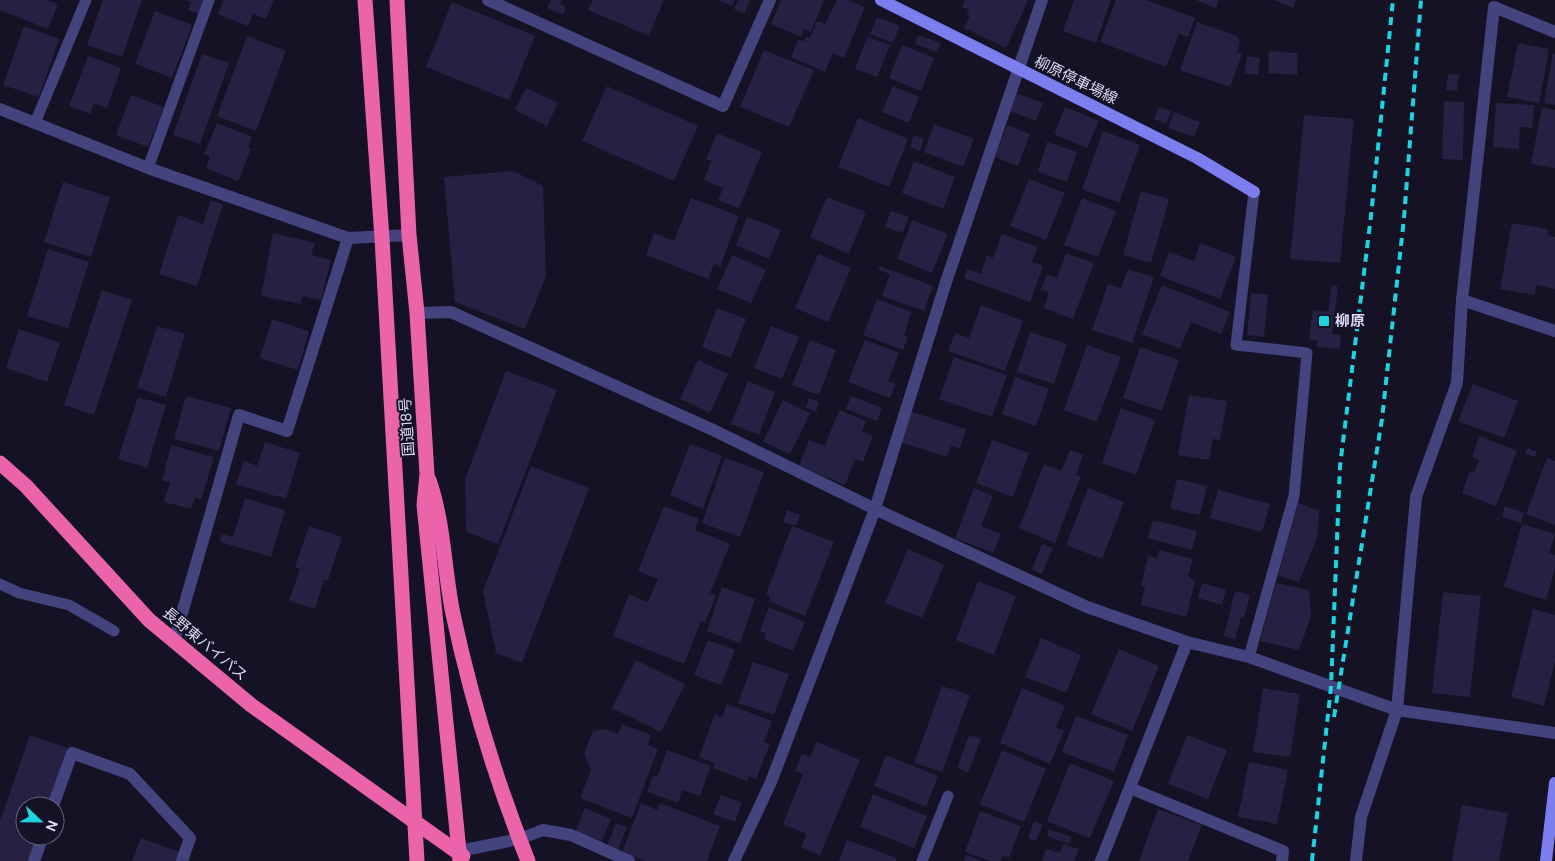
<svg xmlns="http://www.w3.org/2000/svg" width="1555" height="861" viewBox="0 0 1555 861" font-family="'DM Sans','Noto Sans JP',sans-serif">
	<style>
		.building { fill: #262042 }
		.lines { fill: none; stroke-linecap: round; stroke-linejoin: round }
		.lane { stroke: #43437d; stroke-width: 11 }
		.street { stroke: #43437d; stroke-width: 12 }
		.secondary { stroke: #7d7eee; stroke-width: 12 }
		.highway { stroke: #eb64a9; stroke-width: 15 }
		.rail { stroke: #1ed4e1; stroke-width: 4; stroke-dasharray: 8 6; stroke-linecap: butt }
		.poi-dot { fill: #1ed4e1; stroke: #141224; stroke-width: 2 }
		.labels { text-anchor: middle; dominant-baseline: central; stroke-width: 4; stroke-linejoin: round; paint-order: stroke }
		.street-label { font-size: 15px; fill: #dcdafa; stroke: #141224 }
		.poi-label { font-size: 15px; font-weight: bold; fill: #dcdafa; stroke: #141224; text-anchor: start }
	</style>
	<rect width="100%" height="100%" fill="#141224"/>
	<!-- building -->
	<g class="building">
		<polygon points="0,0 47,0 58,4 48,29 0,10"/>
		<polygon points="103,0 142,0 122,57 87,45"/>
		<polygon points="185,0 203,0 198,14 188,10 191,2"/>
		<polygon points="224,0 274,0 266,19 253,14 248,26 218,14"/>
		<polygon points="551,0 562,0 560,4 566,7 563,15 547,8"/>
		<polygon points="593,0 664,0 649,36 588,10"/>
		<polygon points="718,0 735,0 732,6"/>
		<polygon points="738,0 750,0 744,14 734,9"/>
		<polygon points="781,0 824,0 811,32 804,29 801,37 771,24"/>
		<polygon points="837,0 848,0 865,7 844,58 833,53 825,72 791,57 798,40 804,41 806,37 810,38 817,21 825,24"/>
		<polygon points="965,0 1025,0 1028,1 1006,48 964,28 970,15 967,14 969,10 962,7"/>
		<polygon points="1074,0 1111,0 1096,43 1063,31"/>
		<polygon points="1116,0 1146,0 1195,18 1188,37 1179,34 1166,67 1100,42"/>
		<polygon points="1196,0 1219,0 1216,8"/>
		<polygon points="1274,0 1296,0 1293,8"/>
		<polygon points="452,2 535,36 509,100 426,67"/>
		<polygon points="155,11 192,25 172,78 135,64"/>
		<polygon points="877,17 900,26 893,43 870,34"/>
		<polygon points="1197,22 1237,36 1240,42 1237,52 1242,54 1230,87 1180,70"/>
		<polygon points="24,26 59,39 39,97 3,85"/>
		<polygon points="918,35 941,43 937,52 915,44"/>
		<polygon points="247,36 286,51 256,131 217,116"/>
		<polygon points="867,37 890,45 877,77 855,69"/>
		<polygon points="1518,43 1549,49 1539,103 1507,97"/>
		<polygon points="902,45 934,58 921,91 889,78"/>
		<polygon points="764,50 814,70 789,127 740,107"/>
		<polygon points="1269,51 1298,53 1297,75 1268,73"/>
		<polygon points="1553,53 1555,54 1555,105 1544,103"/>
		<polygon points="202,54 229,63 200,144 173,135"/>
		<polygon points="88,56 121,68 107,108 94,104 90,114 69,106"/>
		<polygon points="1247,56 1260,58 1258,75 1245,73"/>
		<polygon points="1448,74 1459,75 1457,91 1446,90"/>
		<polygon points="607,86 698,126 674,181 582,141"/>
		<polygon points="893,86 919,97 909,123 882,112"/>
		<polygon points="526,88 558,103 547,126 515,110"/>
		<polygon points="1016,93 1043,103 1036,121 1009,111"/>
		<polygon points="131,95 164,107 148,147 116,135"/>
		<polygon points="1444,101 1464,102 1463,160 1442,159"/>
		<polygon points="1496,103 1534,105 1532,128 1520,127 1519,149 1493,147"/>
		<polygon points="1065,107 1099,121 1087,148 1054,134"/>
		<polygon points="1159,107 1171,111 1166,124 1154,119"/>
		<polygon points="1542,107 1555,110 1555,168 1531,164"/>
		<polygon points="1174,112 1200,122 1194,137 1168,128"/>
		<polygon points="1304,115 1354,119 1340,263 1290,259"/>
		<polygon points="858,118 908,139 889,187 838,167"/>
		<polygon points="217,123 252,137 248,147 251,149 238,181 206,168 210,156 204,154"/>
		<polygon points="934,124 974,139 963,167 924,152"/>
		<polygon points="1007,125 1030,134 1018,166 995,157"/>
		<polygon points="1103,131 1140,145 1119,203 1082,189"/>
		<polygon points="717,133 762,152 739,208 718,200 723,188 704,180 711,161 706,159"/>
		<polygon points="914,135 924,139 920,151 910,147"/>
		<polygon points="1047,142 1077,152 1067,182 1038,172"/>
		<polygon points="914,161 955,177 943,209 902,193"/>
		<polygon points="513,171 543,186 546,276 525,329 455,302 444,177"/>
		<polygon points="1029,179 1065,193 1046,240 1010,226"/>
		<polygon points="63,182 110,197 91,257 44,242"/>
		<polygon points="1141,191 1169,199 1151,263 1123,255"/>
		<polygon points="827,197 866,212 849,254 810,237"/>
		<polygon points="691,198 739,216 720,267 714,264 708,279 646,255 654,233 674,241"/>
		<polygon points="1082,198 1116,211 1098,257 1064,245"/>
		<polygon points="211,200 223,204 197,286 159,274 178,215 203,224"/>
		<polygon points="891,211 909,217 903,233 885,227"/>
		<polygon points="747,217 781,230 769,259 736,245"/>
		<polygon points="912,220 948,234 932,273 897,259"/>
		<polygon points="1512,223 1547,229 1549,236 1555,237 1555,289 1536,285 1535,295 1500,289"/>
		<polygon points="273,233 315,243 311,255 331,260 321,300 302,296 301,304 261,296"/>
		<polygon points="1002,234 1038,247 1032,262 1043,266 1030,302 964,278 967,269 981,274 987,255 993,258"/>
		<polygon points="1200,243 1236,257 1220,299 1160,276 1169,252 1194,261"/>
		<polygon points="48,249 89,262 68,328 27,316"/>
		<polygon points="1066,253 1094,263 1073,319 1044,308 1049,292 1041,289 1047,274 1057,278"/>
		<polygon points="818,254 851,268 828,322 795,308"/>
		<polygon points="732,255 766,270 751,303 717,289"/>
		<polygon points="880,266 933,286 924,311 882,296 890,274 878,270"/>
		<polygon points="1128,269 1154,277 1132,343 1092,330 1108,284 1121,288"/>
		<polygon points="1162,285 1230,312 1221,334 1191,322 1180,349 1142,334"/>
		<polygon points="1332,285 1338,287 1332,334 1341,335 1340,349 1317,347 1317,340 1309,339 1313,310 1328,312"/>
		<polygon points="102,290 132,300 94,415 64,405"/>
		<polygon points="1251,293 1268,295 1264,337 1247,335"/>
		<polygon points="877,299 911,312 904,336 908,337 903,350 863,335"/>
		<polygon points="981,305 1023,321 1005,371 948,351 955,333 969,338"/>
		<polygon points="717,308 746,319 731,358 702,347"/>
		<polygon points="272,319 309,331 298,370 260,358"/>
		<polygon points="157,326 185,334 166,397 137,388"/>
		<polygon points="771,326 799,337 782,379 754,368"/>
		<polygon points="19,329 60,343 47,382 6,368"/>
		<polygon points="1030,332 1067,344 1054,384 1017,372"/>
		<polygon points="810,340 836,350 819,395 792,385"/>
		<polygon points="865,340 899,353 888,381 896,384 890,398 848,382"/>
		<polygon points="1087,345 1121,357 1097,422 1064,410"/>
		<polygon points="1140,347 1179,360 1162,411 1123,398"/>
		<polygon points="954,357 1007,375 992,417 939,399"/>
		<polygon points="698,360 728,374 710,413 680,399"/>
		<polygon points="506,371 557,390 498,544 466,532 465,479"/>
		<polygon points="1015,377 1049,389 1036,426 1002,414"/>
		<polygon points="748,381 775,392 759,435 731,424"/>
		<polygon points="1473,384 1518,401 1504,438 1458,421"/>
		<polygon points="1189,395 1227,401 1220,440 1213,439 1209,460 1178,455"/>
		<polygon points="186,396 231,408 219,451 174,439"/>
		<polygon points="851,396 882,408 877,421 846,409"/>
		<polygon points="138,397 166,405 147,468 118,459"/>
		<polygon points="809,398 819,402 816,412 806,408"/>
		<polygon points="783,400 810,413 790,454 763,442"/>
		<polygon points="1121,408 1155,420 1136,475 1102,463"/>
		<polygon points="839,410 866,421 862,431 873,436 863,462 855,459 845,485 799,466 809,440 825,446"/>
		<polygon points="909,411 966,429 960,448 951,446 947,457 899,442"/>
		<polygon points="1479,436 1517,451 1496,506 1462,493 1470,471 1474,472 1479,460 1472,457"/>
		<polygon points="992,440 1029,453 1013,497 976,483"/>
		<polygon points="265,442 300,453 286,499 236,484 244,461 257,466"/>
		<polygon points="690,444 722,456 703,509 670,495"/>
		<polygon points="171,445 214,457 201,500 195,498 191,509 164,502 170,482 162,480"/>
		<polygon points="1528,448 1537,452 1535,457 1525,454"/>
		<polygon points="1070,450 1083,455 1076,475 1081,476 1055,543 1019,528 1044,464 1061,471"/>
		<polygon points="725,458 764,472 740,537 702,523"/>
		<polygon points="1547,458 1555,461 1555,525 1526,514"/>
		<polygon points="531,466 589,488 522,663 496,653 483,591"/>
		<polygon points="1177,479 1207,486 1200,515 1170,509"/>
		<polygon points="974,488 993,496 981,526 1001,534 993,553 955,538"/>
		<polygon points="1088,488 1124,502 1102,559 1066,545"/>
		<polygon points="1218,490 1270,504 1262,532 1210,518"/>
		<polygon points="245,498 285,510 271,557 220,542 222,534 233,537"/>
		<polygon points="1298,503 1319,511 1317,538 1299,582 1278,576"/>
		<polygon points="664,506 699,519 695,530 730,544 710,593 716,595 705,623 701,621 684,664 613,636 629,594 648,602 658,579 638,571"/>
		<polygon points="1505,506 1524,513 1521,523 1502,517"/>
		<polygon points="787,510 800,515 796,526 783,522"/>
		<polygon points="1153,520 1197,531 1192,550 1148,538"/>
		<polygon points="1522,524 1555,534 1549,553 1555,555 1555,569 1546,600 1504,587"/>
		<polygon points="309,526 342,537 328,580 324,580 315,609 289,601 300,569 295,567"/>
		<polygon points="792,526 834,542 805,616 769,601 770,596 766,594"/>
		<polygon points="1042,544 1053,548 1042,574 1032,569"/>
		<polygon points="908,549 944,565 922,618 885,603"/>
		<polygon points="1159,550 1193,559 1188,576 1195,582 1186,617 1141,605 1145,587 1141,586 1148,556 1157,558"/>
		<polygon points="978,581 1016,596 994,655 956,640"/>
		<polygon points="1202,583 1226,590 1222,605 1198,598"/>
		<polygon points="1276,583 1309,590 1311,616 1299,650 1260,641"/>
		<polygon points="722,587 755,599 740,643 707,631"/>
		<polygon points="1235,591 1250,595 1244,618 1241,617 1235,639 1224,636"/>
		<polygon points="1443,592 1481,596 1470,697 1432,693"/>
		<polygon points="769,607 805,622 793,651 764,639 766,633 760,631"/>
		<polygon points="1533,609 1555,615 1555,661 1544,706 1511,697"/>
		<polygon points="1041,638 1081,655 1066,693 1025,677"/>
		<polygon points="708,640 735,650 721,685 694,675"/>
		<polygon points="1119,649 1159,666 1132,731 1091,714"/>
		<polygon points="636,660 685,684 661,732 612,708"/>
		<polygon points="753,662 789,674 774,715 738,703"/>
		<polygon points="942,686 970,695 942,772 914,763"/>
		<polygon points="1022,688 1065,706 1056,728 1064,731 1050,764 1000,743"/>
		<polygon points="1263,688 1300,694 1290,757 1253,752"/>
		<polygon points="727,704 772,721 764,742 770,744 756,779 749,776 747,781 713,768 715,763 699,757 715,714 722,717"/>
		<polygon points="1076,716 1128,735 1114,772 1062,752"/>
		<polygon points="622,724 651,735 648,745 658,749 632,818 580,798 591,770 584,753 593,731 606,729 618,734"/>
		<polygon points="30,735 67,748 47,806 25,806 25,836 37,836 28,861 0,861 0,821"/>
		<polygon points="969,735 981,739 968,773 957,768"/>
		<polygon points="1187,735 1227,750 1208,799 1168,784"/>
		<polygon points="817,742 860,760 820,855 801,847 807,834 783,824 803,774 795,771 802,754 810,757"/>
		<polygon points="667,750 711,766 700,796 682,790 678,803 647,792 653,775 657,777"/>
		<polygon points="1002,750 1046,769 1024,822 980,804"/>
		<polygon points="886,755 938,776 926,807 874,786"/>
		<polygon points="1249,762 1288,770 1277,824 1238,817"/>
		<polygon points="1070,763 1114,781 1090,838 1047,821"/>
		<polygon points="873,794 927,816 914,848 860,827"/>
		<polygon points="721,795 742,803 735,822 713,814"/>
		<polygon points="641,803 657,810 660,803 720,826 707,861 645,861 622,852"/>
		<polygon points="1462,805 1508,813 1499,861 1452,861"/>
		<polygon points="585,808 611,819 601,843 575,832"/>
		<polygon points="1158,809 1202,825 1188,861 1139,861"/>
		<polygon points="980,811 1021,826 1009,858 1003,855 1001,861 991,861 965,852"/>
		<polygon points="1034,821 1043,825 1036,841 1028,838"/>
		<polygon points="616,823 627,827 618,850 607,846"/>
		<polygon points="1049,829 1072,837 1069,844 1047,836"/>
		<polygon points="141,838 180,852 177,861 132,861"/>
		<polygon points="847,840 897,858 896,861 839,861"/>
		<polygon points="1063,844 1079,849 1074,861 1042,861 1046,849 1060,853"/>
		<polygon points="966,855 982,861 964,861"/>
	</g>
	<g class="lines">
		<!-- lane -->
		<g class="lane">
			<polyline points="35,123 86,0"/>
			<polyline points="148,168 209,0"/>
			<polyline points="0,584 19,593 69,605 114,631"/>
			<polyline points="1249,657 1294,496 1307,353 1236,345 1254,192"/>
			<polyline points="922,861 948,796"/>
		</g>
		<!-- street -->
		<g class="street">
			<polyline points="488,0 723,106 770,0"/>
			<polyline points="0,109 148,168 348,238 409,235"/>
			<polyline points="1462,300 1555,331"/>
			<polyline points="417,313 451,312 711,429 875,509 1087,607 1187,642 1249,657 1397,710 1555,733"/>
			<polyline points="174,641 239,415 287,431 348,238"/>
			<polyline points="1130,788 1283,851 1282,861"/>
			<polyline points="53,806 72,753 130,774 190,838 182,861"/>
			<polyline points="459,851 519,839 543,830 571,835 629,861"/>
			<polyline points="34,861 43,836"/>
			<polyline points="734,861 771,782 875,509 946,282 1042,0"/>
			<polyline points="1101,861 1187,642"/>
			<polyline points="1356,861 1361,817 1397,710 1416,497 1457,383 1462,300 1494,7 1555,32"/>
		</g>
		<!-- secondary -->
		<g class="secondary">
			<polyline points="881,0 1197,158 1254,192"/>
			<polyline points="1546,861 1555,783"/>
		</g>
		<!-- highway -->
		<g class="highway">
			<polyline points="365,0 382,238 417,861"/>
			<polyline points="397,0 409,235 417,313 427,474 424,505 460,861"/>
			<polyline points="0,463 26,486 149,620 251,705 463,856"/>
			<path d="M429,480C444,523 444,570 453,614C471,698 496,781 528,861"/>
		</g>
		<!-- rail -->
		<g class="rail">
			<polyline points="1334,717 1382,419 1404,218 1421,0"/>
			<polyline points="1312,861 1331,687 1340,466 1371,216 1393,0"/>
		</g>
	</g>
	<!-- markers -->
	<rect class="poi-dot" x="1318" y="315" width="12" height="12" rx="2.5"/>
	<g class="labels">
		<!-- street labels -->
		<g class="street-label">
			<text transform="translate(1076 80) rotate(26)">柳原停車場線</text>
			<text transform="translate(407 427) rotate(-94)">国道18号</text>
			<text transform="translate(205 644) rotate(40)">長野東バイパス</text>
		</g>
		<!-- poi labels -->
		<g class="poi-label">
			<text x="1335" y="321">柳原</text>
		</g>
	</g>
	<!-- north arrow -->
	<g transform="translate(40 821) rotate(112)"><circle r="24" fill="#141224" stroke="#64627a"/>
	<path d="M0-4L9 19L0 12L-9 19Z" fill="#1ed4e1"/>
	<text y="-8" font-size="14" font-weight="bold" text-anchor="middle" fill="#dcdafa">N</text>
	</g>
</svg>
